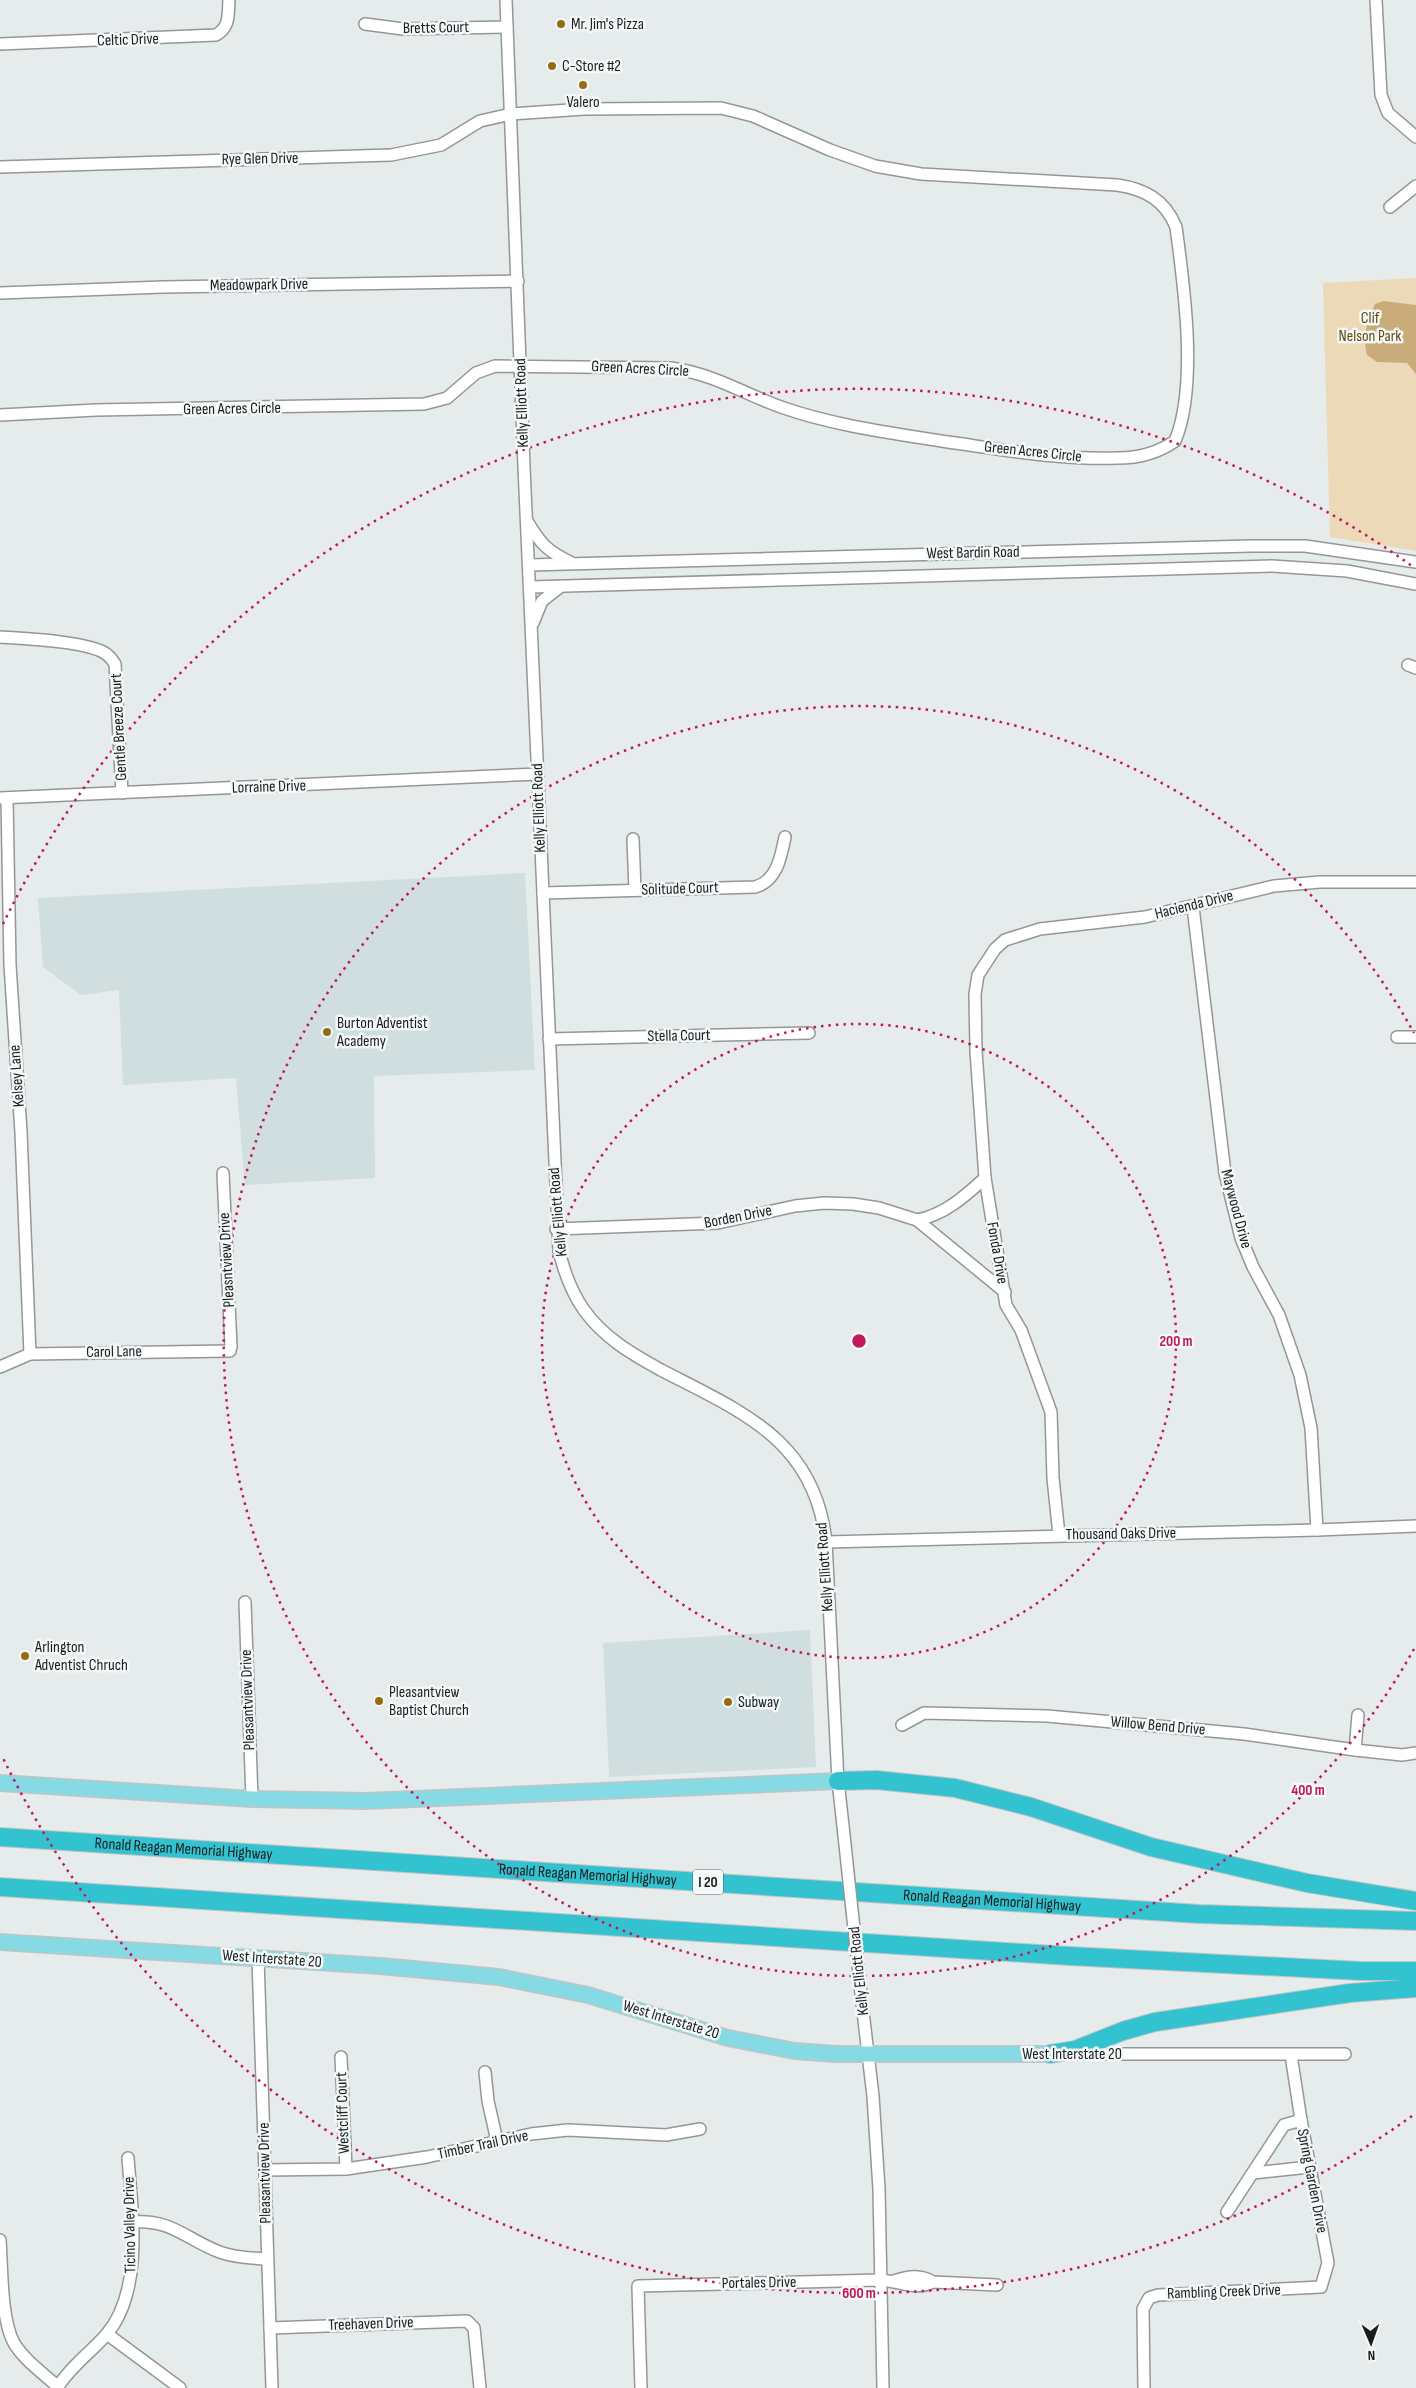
<svg xmlns="http://www.w3.org/2000/svg" width="1416" height="2388" viewBox="0 0 1416 2388" font-family="'Sofia Sans Condensed',sans-serif">
	<style>
		.built { fill: #d0dee0 }
		.park { fill: #ecd9b7 }
		.water { fill: #c9ac79 }
		.lines { fill: none; stroke-linecap: round; stroke-linejoin: round }
		.minor-casing { stroke: #939798; stroke-width: 14 }
		.major-casing { stroke: #c4c4c4; stroke-width: 18 }
		.highway-casing { stroke: #c4c4c4; stroke-width: 20 }
		.minor { stroke: #fff; stroke-width: 11 }
		.major { stroke: #85dae3; stroke-width: 15 }
		.highway { stroke: #33c2d0; stroke-width: 18 }
		.minor-bridge-casing { stroke: #939798; stroke-width: 14; stroke-linecap: butt }
		.minor-bridge { stroke: #fff; stroke-width: 11 }
		.ring { fill: none; stroke: #c2185b; stroke-width: 2.5; stroke-dasharray: 2.5 5 }
		.poi-dot { fill: #946c15; stroke: #f3f8f9; stroke-width: 2 }
		.labels { text-anchor: middle; dominant-baseline: central; stroke-width: 5; stroke-linejoin: round; paint-order: stroke }
		.shield { fill: #f3f8f9; stroke: #5c5f5f; stroke-width: 1 }
		.shield-label { font-size: 15px; font-weight: bold; fill: #1b1d1d }
		.poi-label { font-size: 16px; fill: #1b1d1d; stroke: #f3f8f9; text-anchor: start }
		.street-label { font-size: 16px; fill: #1b1d1d; stroke: #f3f8f9 }
		.park-label { font-size: 16px; fill: #664907; stroke: #f3f8f9 }
		.centre { fill: #c2185b; stroke: #f3f8f9; stroke-width: 2.5 }
		.ring-label { font-size: 15px; text-anchor: middle; font-weight: bold; fill: #c2185b; stroke: #f3f8f9; stroke-width: 5; stroke-linejoin: round; paint-order: stroke }
	</style>
	<rect width="100%" height="100%" fill="#e6ebeb"/>
	<!-- built -->
	<g class="built">
		<polygon points="525,873 535,1070 374,1076 375,1178 245,1185 236,1078 123,1085 119,990 81,995 43,967 38,898"/>
		<polygon points="810,1630 816,1767 609,1777 603,1643"/>
	</g>
	<!-- park -->
	<polygon class="park" points="1416,278 1416,551 1330,537 1323,283"/>
	<!-- water -->
	<path class="water" d="M1383,301L1416,305V374L1407,363L1377,362L1367,355C1362,337 1367,321 1375,304Z"/>
	<g class="lines">
		<!-- minor casing -->
		<g class="minor-casing">
			<g id="minor">
				<path d="M506,0L524,467L559,1251C564,1271 571,1292 584,1310C604,1338 632,1354 661,1370C742,1412 815,1440 826,1542L838,1781L843,1826"/>
				<polyline points="1376,0 1381,95 1388,113 1416,137"/>
				<polyline points="365,24 403,29 507,27"/>
				<path d="M0,44L216,35C230,27 228,15 229,0"/>
				<path d="M0,167L391,155L441,145L480,121L511,114L584,109L721,108L753,116L830,150L875,166L921,174L1117,185C1145,189 1165,200 1176,227C1184,286 1198,386 1175,441C1158,453 1138,458 1118,458C1060,460 1005,450 948,442C892,433 835,426 781,407C742,393 714,374 671,368L495,366L476,373L447,398L424,404L96,410L0,415"/>
				<polyline points="1390,207 1416,186"/>
				<polyline points="0,293 163,287 518,281"/>
				<path d="M527,521C540,543 547,551 570,562"/>
				<polyline points="529,565 1250,546 1305,546 1416,562"/>
				<polyline points="530,587 1272,566 1347,571 1416,584"/>
				<polyline points="533,623 542,601 560,587"/>
				<path d="M0,637C27,639 78,641 101,651C108,654 112,659 115,664L122,793"/>
				<polyline points="1408,665 1416,668"/>
				<polyline points="0,798 538,774"/>
				<polyline points="7,798 10,965 21,1132 30,1354"/>
				<polyline points="633,839 635,890"/>
				<path d="M543,893L755,887C777,881 781,857 785,837"/>
				<polyline points="1193,907 1225,1173 1241,1238 1253,1267 1279,1315 1300,1375 1311,1428 1317,1530"/>
				<polyline points="1397,1037 1416,1037"/>
				<polyline points="549,1039 809,1033"/>
				<polyline points="223,1173 231,1347"/>
				<path d="M917,1220C944,1215 964,1197 985,1178"/>
				<polyline points="556,1229 718,1223 795,1206 824,1203 853,1204 879,1208 917,1220 1005,1292"/>
				<polyline points="0,1367 30,1354 230,1351"/>
				<polyline points="1059,1535 1053,1478 1051,1412 1021,1330 1006,1305 985,1178 976,1051 975,994 978,975 995,949 1005,940 1040,929 1145,917 1274,886 1320,882 1416,882"/>
				<polyline points="826,1542 1317,1530 1416,1526"/>
				<polyline points="245,1602 252,1799"/>
				<polyline points="902,1725 924,1713 1047,1716 1244,1734 1355,1750 1402,1755 1416,1753"/>
				<polyline points="1355,1750 1358,1715"/>
				<polyline points="258,1958 272,2388"/>
				<polyline points="862,2003 873,2096 879,2189 883,2388"/>
				<polyline points="1074,2054 1345,2054"/>
				<polyline points="341,2057 346,2169"/>
				<polyline points="485,2072 488,2101 497,2141"/>
				<polyline points="265,2170 346,2169 427,2157 531,2134 568,2130 666,2135 700,2129"/>
				<polyline points="1253,2173 1309,2167"/>
				<polyline points="1227,2212 1284,2125 1301,2120"/>
				<path d="M133,2222C170,2219 185,2238 217,2251C232,2257 250,2258 267,2259"/>
				<path d="M0,2240C2,2267 1,2320 14,2343C24,2360 43,2373 58,2387"/>
				<path d="M894,2281C907,2276 921,2274 933,2282L997,2285"/>
				<polyline points="270,2328 467,2321 474,2328 480,2388"/>
				<polyline points="107,2334 180,2388"/>
				<path d="M57,2388C70,2367 90,2353 106,2335C144,2291 132,2212 128,2158"/>
				<path d="M641,2388L638,2286L880,2280C899,2281 916,2291 933,2282"/>
				<polyline points="1144,2388 1143,2309 1149,2298 1158,2295 1321,2287 1328,2263 1301,2120 1291,2055"/>
			</g>
		</g>
		<!-- major casing -->
		<g class="major-casing">
			<g id="major">
				<polyline points="0,1783 252,1799 366,1801 838,1781"/>
				<polyline points="0,1942 380,1966 499,1977 588,1995 728,2038 795,2051 836,2054 1050,2054"/>
			</g>
		</g>
		<!-- highway casing -->
		<g class="highway-casing">
			<g id="highway">
				<polyline points="838,1781 876,1780 955,1788 1031,1807 1151,1847 1307,1883 1416,1901"/>
				<path id="s1" d="M0,1837L1199,1914L1416,1921"/>
				<polyline points="0,1887 1069,1956 1361,1971 1416,1971"/>
				<polyline points="1050,2054 1075,2050 1123,2031 1155,2022 1350,1993 1416,1988"/>
			</g>
		</g>
		<!-- minor -->
		<use href="#minor" class="minor"/>
		<!-- major -->
		<use href="#major" class="major"/>
		<!-- highway -->
		<use href="#highway" class="highway"/>
		<!-- minor-bridge casing -->
		<g class="minor-bridge-casing">
			<polyline id="minor-bridge" points="843,1826 862,2003"/>
		</g>
		<!-- minor-bridge -->
		<use href="#minor-bridge" class="minor-bridge"/>
	</g>
	<!-- distance rings -->
	<g class="ring">
		<circle cx="859" cy="1341" r="317"/>
		<path d="M1414 1649A635 635 0 1 1 1414 1033"/>
		<path d="M1412 2116A952 952 0 0 1 3 1758M3 924A952 952 0 0 1 1412 566"/>
	</g>
	<!-- markers -->
	<g class="poi-dot">
		<circle cx="561" cy="24" r="5"/>
		<circle cx="552" cy="66" r="5"/>
		<circle cx="583" cy="85" r="5"/>
		<circle cx="327" cy="1032" r="5"/>
		<circle cx="25" cy="1656" r="5"/>
		<circle cx="379" cy="1701" r="5"/>
		<circle cx="728" cy="1702" r="5"/>
	</g>
	<g class="labels">
		<!-- shield labels -->
		<rect class="shield" x="693" y="1869.5" width="30" height="25" rx="4"/>
		<g class="shield-label">
			<text x="708" y="1882">I 20</text>
		</g>
		<!-- poi labels -->
		<g class="poi-label">
			<text x="571" y="24">Mr. Jim's Pizza</text>
			<text x="562" y="66">C-Store #2</text>
			<text x="583" y="102" text-anchor="middle">Valero</text>
			<text x="337" y="1023">Burton Adventist<tspan x="337" dy="18">Academy</tspan></text>
			<text x="35" y="1647">Arlington<tspan x="35" dy="18">Adventist Chruch</tspan></text>
			<text x="389" y="1692">Pleasantview<tspan x="389" dy="18">Baptist Church</tspan></text>
			<text x="738" y="1702">Subway</text>
		</g>
		<!-- street labels -->
		<g class="street-label">
			<text transform="translate(436 28) rotate(-1)">Bretts Court</text>
			<text transform="translate(128 40) rotate(-2)">Celtic Drive</text>
			<text transform="translate(260 159) rotate(-1)">Rye Glen Drive</text>
			<text transform="translate(259 285) rotate(-1)">Meadowpark Drive</text>
			<text transform="translate(640 369) rotate(3)">Green Acres Circle</text>
			<text transform="translate(522 403) rotate(-92)">Kelly Elliott Road</text>
			<text transform="translate(232 409) rotate(-1)">Green Acres Circle</text>
			<text transform="translate(1033 452) rotate(6)">Green Acres Circle</text>
			<text transform="translate(973 553) rotate(-1)">West Bardin Road</text>
			<text transform="translate(119 727) rotate(-93)">Gentle Breeze Court</text>
			<text transform="translate(269 787) rotate(-2)">Lorraine Drive</text>
			<text transform="translate(539 808) rotate(-92)">Kelly Elliott Road</text>
			<text transform="translate(680 889) rotate(-2)">Solitude Court</text>
			<text transform="translate(1194 905) rotate(-14)">Hacienda Drive</text>
			<text transform="translate(679 1036) rotate(-1)">Stella Court</text>
			<text transform="translate(17 1076) rotate(-94)">Kelsey Lane</text>
			<text transform="translate(1236 1209) rotate(75)">Maywood Drive</text>
			<text transform="translate(558 1212) rotate(-95)">Kelly Elliott Road</text>
			<text transform="translate(738 1217) rotate(-11)">Borden Drive</text>
			<text transform="translate(997 1253) rotate(80)">Fonda Drive</text>
			<text transform="translate(227 1260) rotate(-93)">Pleasntview Drive</text>
			<text transform="translate(114 1352) rotate(-1)">Carol Lane</text>
			<text transform="translate(1121 1534) rotate(-1)">Thousand Oaks Drive</text>
			<text transform="translate(825 1567) rotate(-94)">Kelly Elliott Road</text>
			<text transform="translate(248 1700) rotate(-92)">Pleasantview Drive</text>
			<text transform="translate(1158 1726) rotate(5)">Willow Bend Drive</text>
			<text stroke="none"><textPath href="#s1" startOffset="184">Ronald Reagan Memorial Highway</textPath></text>
			<text stroke="none"><textPath href="#s1" startOffset="589">Ronald Reagan Memorial Highway</textPath></text>
			<text stroke="none"><textPath href="#s1" startOffset="994">Ronald Reagan Memorial Highway</textPath></text>
			<text transform="translate(272 1959) rotate(4)">West Interstate 20</text>
			<text transform="translate(859 1971) rotate(-96)">Kelly Elliott Road</text>
			<text transform="translate(671 2020) rotate(17)">West Interstate 20</text>
			<text x="1072" y="2054">West Interstate 20</text>
			<text transform="translate(343 2113) rotate(-92)">Westcliff Court</text>
			<text transform="translate(483 2145) rotate(-12)">Timber Trail Drive</text>
			<text transform="translate(265 2173) rotate(-91)">Pleasantview Drive</text>
			<text transform="translate(1312 2181) rotate(79)">Spring Garden Drive</text>
			<text transform="translate(130 2225) rotate(-91)">Ticino Valley Drive</text>
			<text transform="translate(759 2283) rotate(-1)">Portales Drive</text>
			<text transform="translate(1224 2292) rotate(-2)">Rambling Creek Drive</text>
			<text transform="translate(371 2324) rotate(-2)">Treehaven Drive</text>
		</g>
		<!-- park labels -->
		<g class="park-label">
			<text x="1370" y="318">Clif<tspan x="1370" dy="18">Nelson Park</tspan></text>
		</g>
	</g>
	<circle cx="859" cy="1341" r="8" class="centre"/>
	<g class="ring-label">
		<text x="1176" y="1346">200 m</text>
		<text x="1308" y="1795">400 m</text>
		<text x="859" y="2298">600 m</text>
	</g>
	<!-- north arrow -->
	<g transform="translate(1371 2343) rotate(178)" stroke="#f3f8f9" stroke-width="4" paint-order="stroke">
	<path d="M0-4L9 19L0 12L-9 19Z" fill="#1b1d1d"/>
	<text y="-8" font-size="14" font-weight="bold" text-anchor="middle" fill="#1b1d1d">N</text>
	</g>
</svg>
